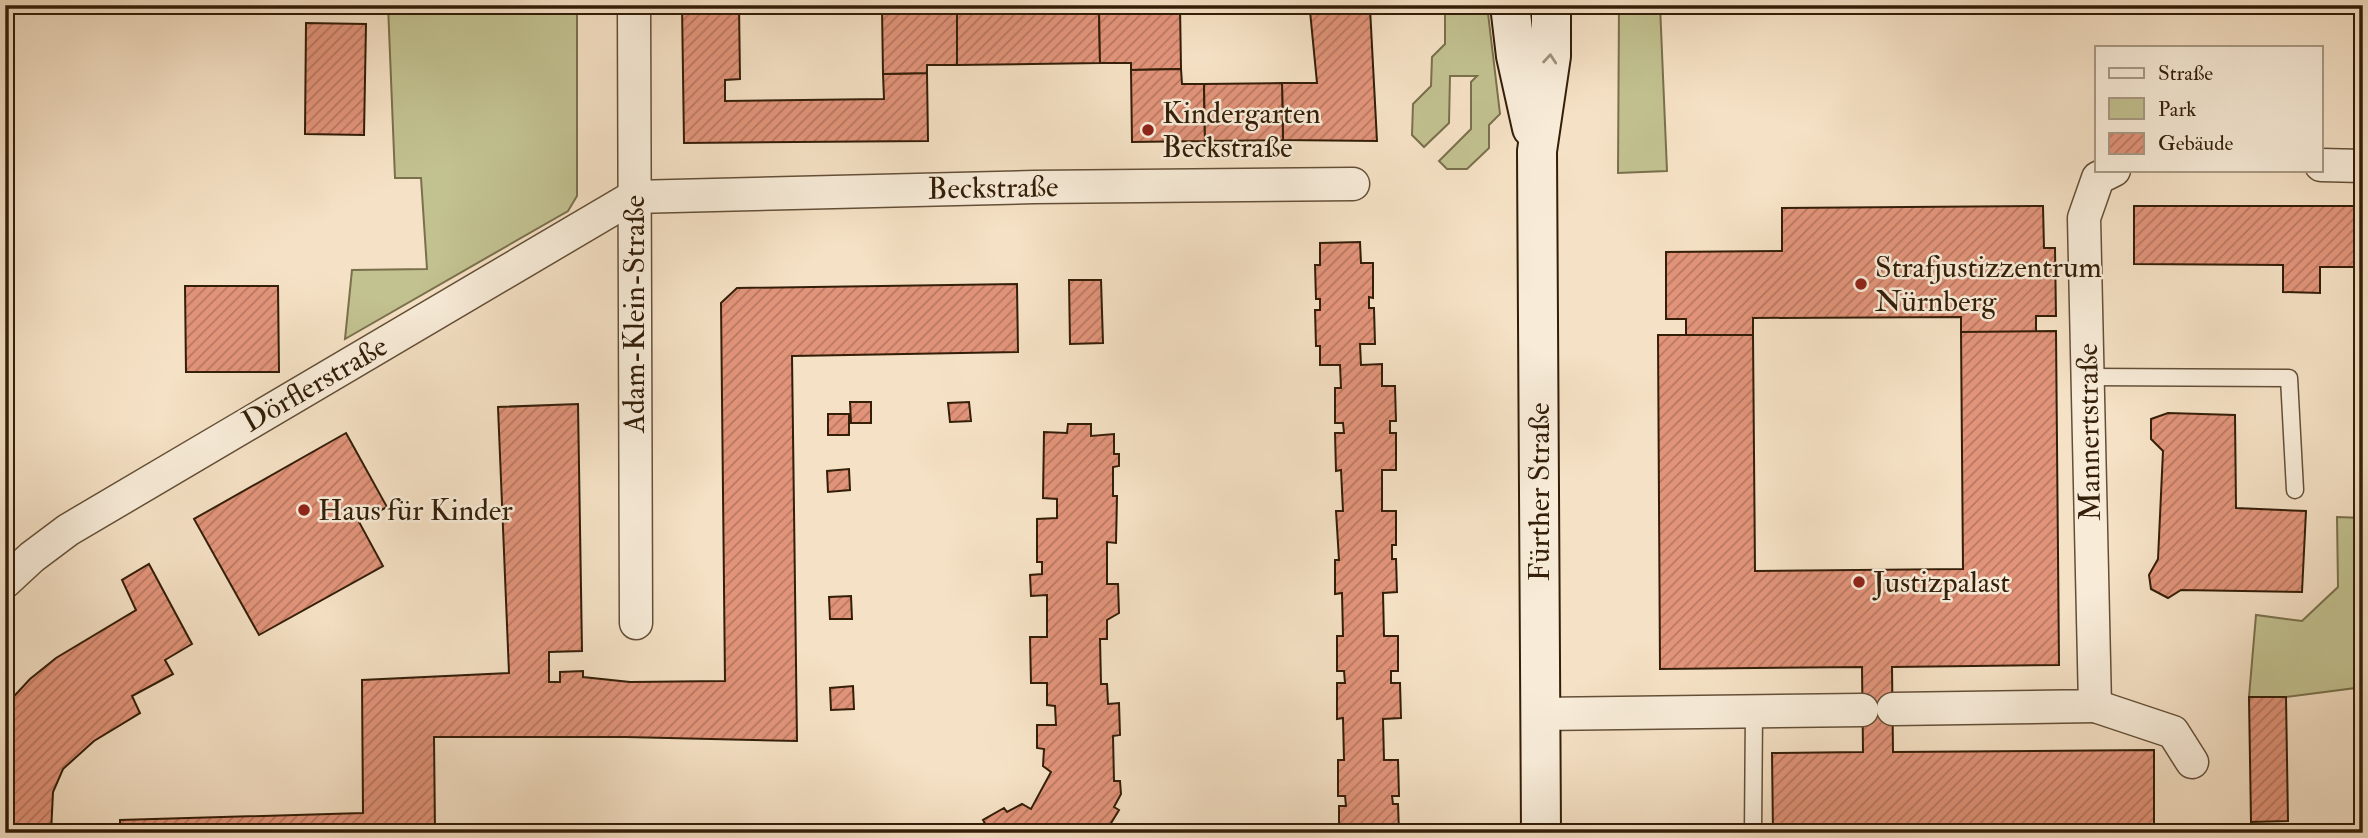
<svg xmlns="http://www.w3.org/2000/svg" width="2368" height="838" viewBox="0 0 2368 838" font-family="'IM FELL Double Pica',serif">
	<style>
		.green { fill: #c2c190; stroke: #7a704c; stroke-width: 2 }
		.building { fill: url(#building-hatch); stroke: #331e08; stroke-width: 2 }
		.lines { fill: none; stroke-linecap: round; stroke-linejoin: round }
		.lane-casing { stroke: #644f37; stroke-width: 19 }
		.street-casing { stroke: #644f37; stroke-width: 35 }
		.secondary-casing { stroke: #331e08; stroke-width: 42 }
		.lane { stroke: #f8ecd9; stroke-width: 16 }
		.street { stroke: #f8ecd9; stroke-width: 32 }
		.secondary { stroke: #f8ecd9; stroke-width: 38 }
		.oneway { stroke: #9f8f7b }
		.poi-dot { fill: #8f2418; stroke: #f8ecd9; stroke-width: 2.5 }
		.labels { text-anchor: middle; dominant-baseline: central; stroke-width: 5; stroke-linejoin: round; paint-order: stroke }
		.poi-label { font-size: 30px; fill: #331e08; stroke: #f8ecd9; text-anchor: start }
		.street-label { font-size: 30px; fill: #331e08; stroke: #f8ecd9 }
	</style>
	<defs>
		<pattern id="building-hatch" width="6" height="6" patternUnits="userSpaceOnUse" patternTransform="scale(1.75)"><rect width="6" height="6" fill="#e2947a"/><path d="M-1 1l2-2M0 6l6-6M5 7l2-2" fill="none" stroke="#b87862"/></pattern>
	</defs>
	<rect width="100%" height="100%" fill="#f5e1c5"/>
	<filter id="stains"><feTurbulence type="fractalNoise" baseFrequency=".00286" numOctaves="4"/><feColorMatrix values="0 0 0 0 .2 0 0 0 0 .09 0 0 0 0 .02 0 0 0 .5 -.17"/></filter>
	<radialGradient id="worn" r=".72"><stop offset=".6" stop-color="#630" stop-opacity="0"/><stop offset="1" stop-color="#630" stop-opacity=".3"/></radialGradient>
	<!-- green -->
	<g class="green">
		<polygon points="388,5 577,5 577,196 568,211 345,339 352,270 427,269 421,178 395,178"/>
		<polygon points="1445,5 1487,5 1500,114 1489,125 1489,148 1467,169 1447,169 1439,161 1471,129 1471,82 1477,76 1450,76 1449,123 1424,147 1412,135 1413,104 1431,86 1432,57 1445,44"/>
		<polygon points="1619,5 1660,5 1667,171 1618,173"/>
		<polygon points="2337,517 2363,518 2363,687 2286,697 2249,697 2256,615 2302,621 2338,587"/>
	</g>
	<!-- building -->
	<g class="building">
		<polygon points="682,5 739,5 740,79 725,80 725,101 884,99 883,74 927,73 928,141 684,143"/>
		<polygon points="957,5 1099,5 1100,63 957,65"/>
		<polygon points="1310,5 1370,5 1370,8 1310,11"/>
		<polygon points="1180,6 1181,69 1131,70 1131,63 1100,63 1099,7"/>
		<polygon points="957,8 957,65 927,65 927,73 883,74 882,9"/>
		<polygon points="1370,8 1377,141 1283,140 1282,83 1317,83 1310,11"/>
		<polygon points="306,23 366,24 364,135 305,134"/>
		<polygon points="1181,69 1182,84 1204,84 1205,141 1132,142 1131,70"/>
		<polygon points="1282,83 1283,140 1205,141 1204,84"/>
		<polygon points="2043,206 2044,248 2055,248 2056,316 2036,316 2036,332 1961,332 1961,317 1753,318 1753,335 1686,335 1686,319 1666,319 1666,252 1782,251 1782,208"/>
		<polygon points="2134,206 2363,206 2363,267 2320,267 2320,293 2283,292 2283,265 2134,264"/>
		<polygon points="1360,242 1361,263 1373,263 1373,298 1369,297 1369,308 1374,308 1375,344 1360,344 1361,365 1382,364 1382,386 1395,386 1396,421 1390,421 1390,433 1396,433 1396,470 1382,470 1382,511 1396,511 1396,545 1392,545 1392,559 1396,559 1397,592 1383,593 1384,636 1398,636 1398,671 1391,671 1391,683 1400,683 1401,718 1383,719 1384,760 1398,760 1399,796 1392,796 1393,804 1398,804 1399,833 1339,833 1339,806 1346,806 1345,796 1338,796 1338,760 1344,760 1343,718 1337,719 1337,683 1345,683 1344,671 1337,671 1337,636 1343,636 1342,593 1335,594 1335,560 1339,560 1336,511 1343,511 1341,470 1336,471 1335,433 1344,433 1343,423 1335,423 1335,388 1341,388 1340,365 1320,365 1320,346 1316,346 1315,310 1320,310 1320,299 1316,299 1315,265 1320,265 1320,243"/>
		<polygon points="1069,280 1101,280 1103,343 1070,344"/>
		<polygon points="1017,284 1018,352 792,356 797,741 626,737 434,737 435,833 120,833 120,820 363,813 362,680 509,673 498,407 578,404 582,651 549,652 549,682 560,682 560,672 583,671 583,677 630,682 725,681 721,303 737,288"/>
		<polygon points="185,286 278,286 279,372 186,372"/>
		<polygon points="2056,331 2059,665 1892,667 1893,752 2154,750 2154,833 1773,833 1772,753 1863,752 1862,667 1660,669 1658,335 1753,335 1755,571 1963,569 1961,332"/>
		<polygon points="850,402 871,402 871,423 851,423"/>
		<polygon points="969,402 971,421 950,422 948,403"/>
		<polygon points="2168,413 2235,415 2236,508 2306,511 2302,592 2181,590 2168,598 2151,589 2149,575 2158,559 2163,451 2151,439 2151,419"/>
		<rect x="828" y="414" width="21" height="21"/>
		<polygon points="1068,424 1091,424 1091,436 1114,434 1114,454 1119,454 1119,466 1113,467 1113,496 1117,496 1116,543 1107,542 1107,584 1118,584 1119,613 1107,620 1107,639 1100,639 1101,684 1107,684 1108,704 1119,703 1120,735 1113,736 1114,781 1120,781 1121,794 1114,807 1119,810 1105,833 990,833 983,820 1004,808 1007,812 1022,804 1031,809 1051,772 1043,766 1044,749 1037,748 1037,725 1056,725 1055,706 1047,705 1047,683 1031,683 1030,637 1047,637 1047,595 1031,596 1030,575 1042,574 1042,562 1037,562 1037,519 1057,518 1057,499 1043,498 1044,432 1067,433"/>
		<polygon points="346,433 387,507 359,522 383,566 259,635 194,519"/>
		<polygon points="849,469 850,490 828,492 827,471"/>
		<polygon points="149,564 192,644 165,660 173,674 132,696 140,713 94,741 63,769 53,792 51,833 5,833 5,706 30,679 56,658 136,610 122,580"/>
		<polygon points="851,596 852,619 830,619 829,597"/>
		<polygon points="853,686 854,709 831,710 830,688"/>
		<polygon points="2249,697 2286,697 2288,821 2251,822"/>
	</g>
	<g class="lines">
		<!-- lane casing -->
		<g class="lane-casing">
			<g id="lane">
				<polyline points="2088,377 2289,378 2295,490"/>
				<polyline points="1753,833 1754,711"/>
			</g>
		</g>
		<!-- street casing -->
		<g class="street-casing">
			<g id="street">
				<polyline points="634,5 636,623"/>
				<polyline points="2321,165 2363,166"/>
				<polyline points="5,582 32,557 68,530 633,197 1034,187 1353,184"/>
				<polyline points="2095,706 2173,732 2192,762"/>
				<polyline points="1893,709 2095,706 2084,218 2098,178 2114,170"/>
				<polyline points="1540,714 1862,710"/>
			</g>
		</g>
		<!-- secondary casing -->
		<g class="secondary-casing">
			<g id="secondary">
				<polyline points="1510,5 1516,56 1532,128"/>
				<polyline points="1541,833 1537,151 1551,56 1551,5"/>
			</g>
		</g>
		<!-- lane -->
		<use href="#lane" class="lane"/>
		<!-- street -->
		<use href="#street" class="street"/>
		<!-- secondary -->
		<use href="#secondary" class="secondary"/>
	</g>
	<!-- one-way arrows -->
	<defs><path id="oneway-chevron" d="M-2-3.5L2.5 0L-2 3.5" fill="none" stroke-width="1.6" stroke-linecap="round" stroke-linejoin="round" transform="scale(1.75)"/></defs>
	<use class="oneway" href="#oneway-chevron" transform="translate(1550 59) rotate(-85)"/>
	<!-- markers -->
	<g class="poi-dot">
		<circle cx="1148" cy="130" r="7"/>
		<circle cx="1861" cy="284" r="7"/>
		<circle cx="304" cy="510" r="7"/>
		<circle cx="1859" cy="582" r="7"/>
	</g>
	<g class="labels">
		<!-- poi labels -->
		<g class="poi-label">
			<text x="1162" y="113">Kindergarten<tspan x="1162" dy="34">Beckstraße</tspan></text>
			<text x="1875" y="267">Strafjustizzentrum<tspan x="1875" dy="34">Nürnberg</tspan></text>
			<text x="318" y="510">Haus für Kinder</text>
			<text x="1873" y="582">Justizpalast</text>
		</g>
		<!-- street labels -->
		<g class="street-label">
			<text transform="translate(993 188) rotate(-1)">Beckstraße</text>
			<text transform="translate(634 314) rotate(-90)">Adam-Klein-Straße</text>
			<text transform="translate(315 384) rotate(-30)">Dörflerstraße</text>
			<text transform="translate(2089 432) rotate(-91)">Mannertstraße</text>
			<text transform="translate(1539 492) rotate(-90)">Fürther Straße</text>
		</g>
	</g>
	<!-- margin -->
	<rect width="2368" height="838" fill="none" stroke="#f5e1c5" stroke-width="28"/>
	<rect x="7" y="7" width="2354" height="824" fill="none" stroke="#331e08" stroke-width="3.5"/>
	<rect x="14" y="14" width="2340" height="810" fill="none" stroke="#331e08" stroke-width="2"/>
	<!-- legend -->
	<rect x="2095" y="46" width="228" height="126" fill="#f8ecd9" stroke="#a99a85" stroke-width="2"/>
	<rect x="2109" y="68" width="35" height="10" fill="#f8ecd9" stroke="#a99a85" stroke-width="2"/>
	<text x="2158" y="80" font-size="21" fill="#331e08">Straße</text>
	<rect x="2109" y="98" width="35" height="21" fill="#c2c190" stroke="#a99a85" stroke-width="2"/>
	<text x="2158" y="116" font-size="21" fill="#331e08">Park</text>
	<rect x="2109" y="133" width="35" height="21" fill="url(#building-hatch)" stroke="#a99a85" stroke-width="2"/>
	<text x="2158" y="150" font-size="21" fill="#331e08">Gebäude</text>
	<rect width="100%" height="100%" filter="url(#stains)"/>
	<rect width="100%" height="100%" fill="url(#worn)"/>
</svg>
